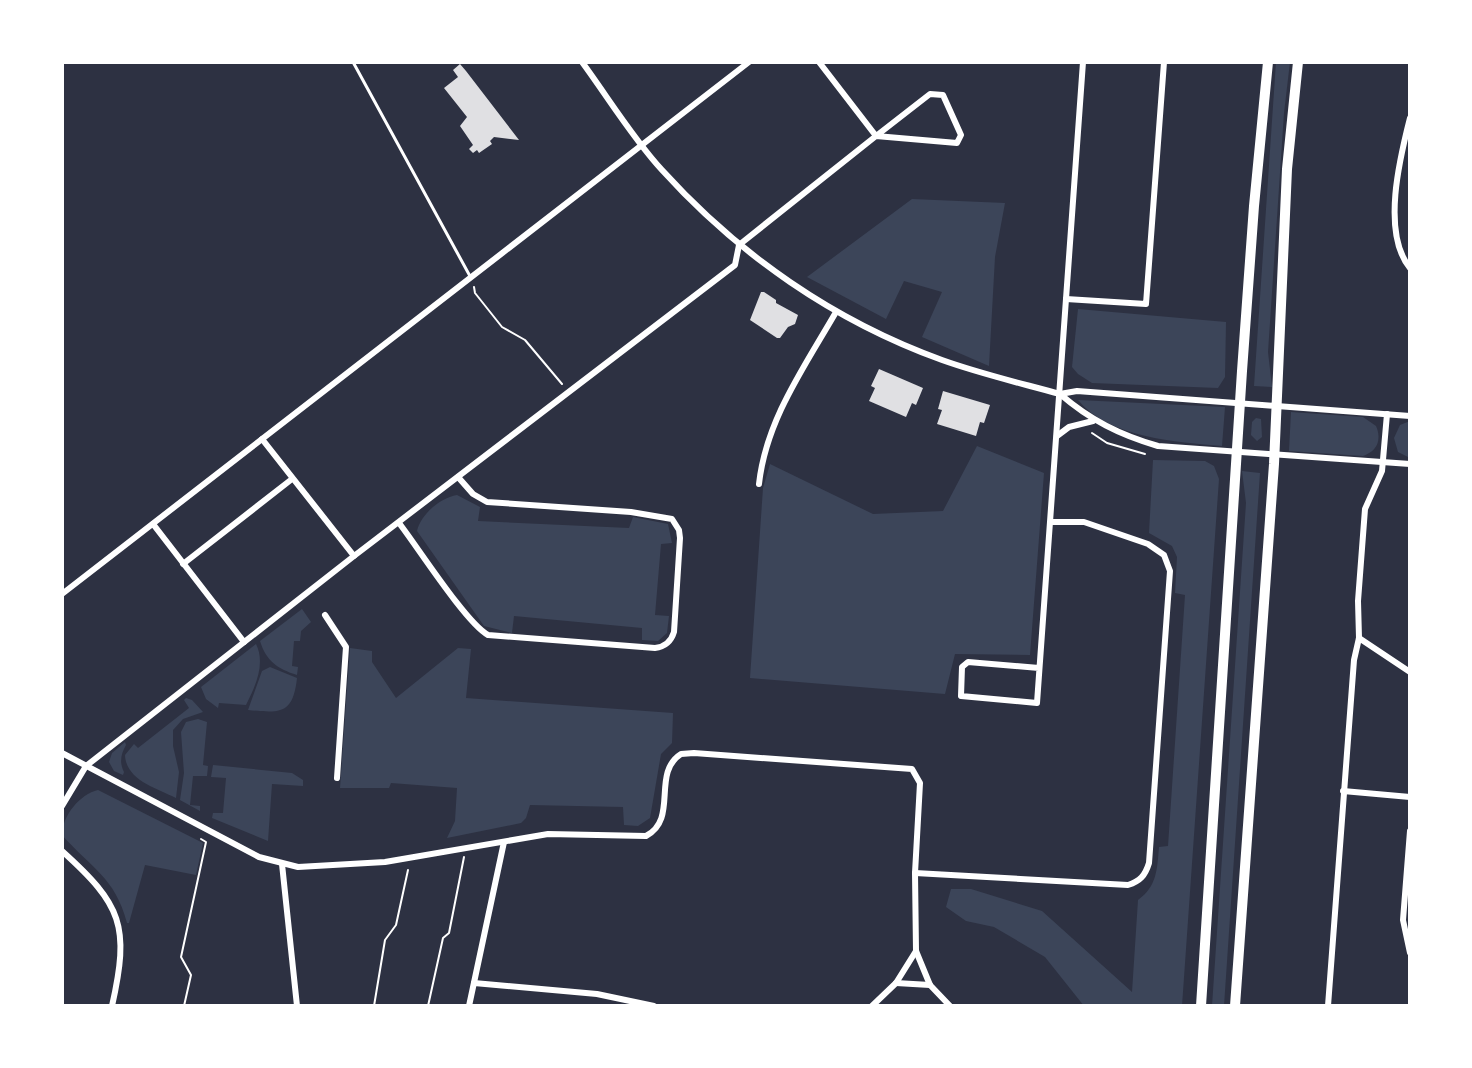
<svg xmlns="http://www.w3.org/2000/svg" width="1472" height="1068" viewBox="0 0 1472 1068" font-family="Poppins,sans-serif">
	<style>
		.green { fill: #3c4559 }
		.building { fill: #e0e0e3 }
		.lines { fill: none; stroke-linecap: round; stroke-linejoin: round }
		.path { stroke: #fff; stroke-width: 2 }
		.service { stroke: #fff; stroke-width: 3 }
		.minor { stroke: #fff; stroke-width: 6 }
		.primary { stroke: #fff; stroke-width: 10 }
	</style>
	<rect width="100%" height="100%" fill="#2d3142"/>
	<!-- green -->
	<g class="green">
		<polygon points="1276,62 1290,62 1284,113 1268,352 1272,387 1254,386"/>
		<polygon points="912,199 1005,203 995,257 989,366 922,337 942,292 904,281 886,319 807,277"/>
		<polygon points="1078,309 1226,322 1225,377 1218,388 1092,383 1078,374 1072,367"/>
		<path d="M1078,400L1225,407L1222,446C1177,442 1109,438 1078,400Z"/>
		<path d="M1291,412L1363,417L1376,426C1382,440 1377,451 1363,456L1289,451Z"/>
		<polygon points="1256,418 1261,419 1262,437 1257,441 1251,435 1252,422"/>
		<polygon points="1410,421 1410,458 1398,452 1394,438 1400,425"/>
		<polygon points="977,446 1044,473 1030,655 955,654 945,694 750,678 763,488 770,464 873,514 943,511"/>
		<path d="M1153,460L1205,461L1214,466L1219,479L1182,1006H1084L1045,957L994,927L966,921L946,907L951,889H971L1042,911L1132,992L1138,900C1157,886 1157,870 1159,847L1168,846L1185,595L1175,593L1177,557L1172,546L1149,533Z"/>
		<polygon points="1242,471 1260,473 1224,1006 1212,1006 1246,503"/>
		<path d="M457,495L480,507L478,521L629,528L633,517L668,524L672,543L661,544L655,615L669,616L667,633L658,641L642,640V628L514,616L512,633L484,626L417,531C421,514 440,498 457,495Z"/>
		<path d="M302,609L311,622L301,631L300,641H294L292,666L298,667L297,675C278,669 266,661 260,641Z"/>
		<path d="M256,644C266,664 255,687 246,705L219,703L218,708L206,699L201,687Z"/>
		<polygon points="350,648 372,651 372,662 396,698 458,648 471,649 466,698 673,713 672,743 661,754 650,818 638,826 624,825 623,807 530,805 526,818 521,823 447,838 455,821 457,788 391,783 389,788 340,788"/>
		<path d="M270,667L297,678C293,715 280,713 248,710L262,671Z"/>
		<path d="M186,698L192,700L203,712L183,719L173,730V746L179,772L176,798C156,788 126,780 125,755L134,744L138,748L189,708L184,700Z"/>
		<polygon points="198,719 207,722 203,765 208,766 207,776 193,776 190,805 200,806 200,811 180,800 184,773 181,732 186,722"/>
		<path d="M125,742L126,745C121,754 119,762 124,772L123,775L114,771L109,762L112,753Z"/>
		<polygon points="213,765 292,773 303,780 303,786 272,784 268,841 212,818 213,813 223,813 226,778 211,777"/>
		<path d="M98,790L203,843L196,875L145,865L129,923H127C115,877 91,868 62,835C62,816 80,794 98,790Z"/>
	</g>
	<!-- building -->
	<g class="building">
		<polygon points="460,64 466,71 519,140 494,137 490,141 492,144 479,153 477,150 473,153 469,149 473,145 460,126 467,117 444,88 458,77 453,70"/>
		<polygon points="761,292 764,292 776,300 776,303 798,315 795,324 788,327 780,338 777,338 750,320"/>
		<polygon points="879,369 923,388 916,405 912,403 906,417 869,401 875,388 871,386"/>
		<polygon points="943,391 990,405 984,423 980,422 976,436 937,424 942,410 938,409"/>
	</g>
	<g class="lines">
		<!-- path -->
		<g class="path">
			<polyline points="474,287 475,293 502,327 525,340 562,384"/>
			<polyline points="1092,433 1107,443 1145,454"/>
			<polyline points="184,1006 191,975 181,957 206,842 201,839"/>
			<polyline points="374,1006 385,940 396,925 408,870"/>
			<polyline points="428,1006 443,938 449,933 464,857"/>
		</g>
		<!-- service -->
		<polyline class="service" points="353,62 471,278"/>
		<!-- minor -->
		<g class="minor">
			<path d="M582,62C607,96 634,140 662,170C739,255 834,321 942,360C981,374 1020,383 1060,394L1077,391L1410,416"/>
			<path d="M1410,118C1400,157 1381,233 1410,268"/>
			<polyline points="739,245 876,136 957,143 961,135 943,95 930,94 876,136 819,62"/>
			<polyline points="1066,299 1146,304 1164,62"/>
			<path d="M1060,394C1090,420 1120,435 1158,446L1410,464"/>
			<polyline points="1057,436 1069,427 1093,421"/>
			<polyline points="262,439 354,556"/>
			<path d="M759,484C766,420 805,366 836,312"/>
			<path d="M399,523C417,546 466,623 488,635L655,648C664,647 671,642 674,632L680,538L679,530L672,519L631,512L487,502L473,494L458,477"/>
			<polyline points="153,524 244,642"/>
			<polyline points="183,564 292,479"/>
			<polyline points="62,594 749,62"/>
			<polyline points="325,615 346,647 337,778"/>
			<polyline points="1359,638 1410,672"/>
			<polyline points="1039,668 968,662 962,667 961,696 1037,703 1083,62"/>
			<path d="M62,753L259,857L298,867L385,862L548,834L646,836C679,819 651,773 681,754L694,753L912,769L920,783L915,873L916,951L930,985L950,1006"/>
			<polyline points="1343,791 1410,797"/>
			<polyline points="62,806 86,766 354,556 735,265 739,245"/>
			<polyline points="1410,831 1403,920 1410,953"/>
			<path d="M62,851C122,905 130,926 112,1006"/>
			<polyline points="282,864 297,1006"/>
			<path d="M915,873L1128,885C1140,881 1145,876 1149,863L1170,571L1164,555L1148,544L1084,522H1052"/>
			<polyline points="474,983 597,994 654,1006"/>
			<polyline points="896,983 930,985"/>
			<polyline points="469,1006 504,842"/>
			<polyline points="872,1006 896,983 916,951"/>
			<polyline points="1328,1006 1354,660 1359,638 1358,601 1365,509 1382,471 1387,414"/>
		</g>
		<!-- primary -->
		<g class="primary">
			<polyline points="1201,1006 1242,371 1254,206 1268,62"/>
			<polyline points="1235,1006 1274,464 1287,169 1298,62"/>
		</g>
	</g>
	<!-- border -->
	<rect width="1472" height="1068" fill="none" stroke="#ffffff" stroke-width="128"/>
</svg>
